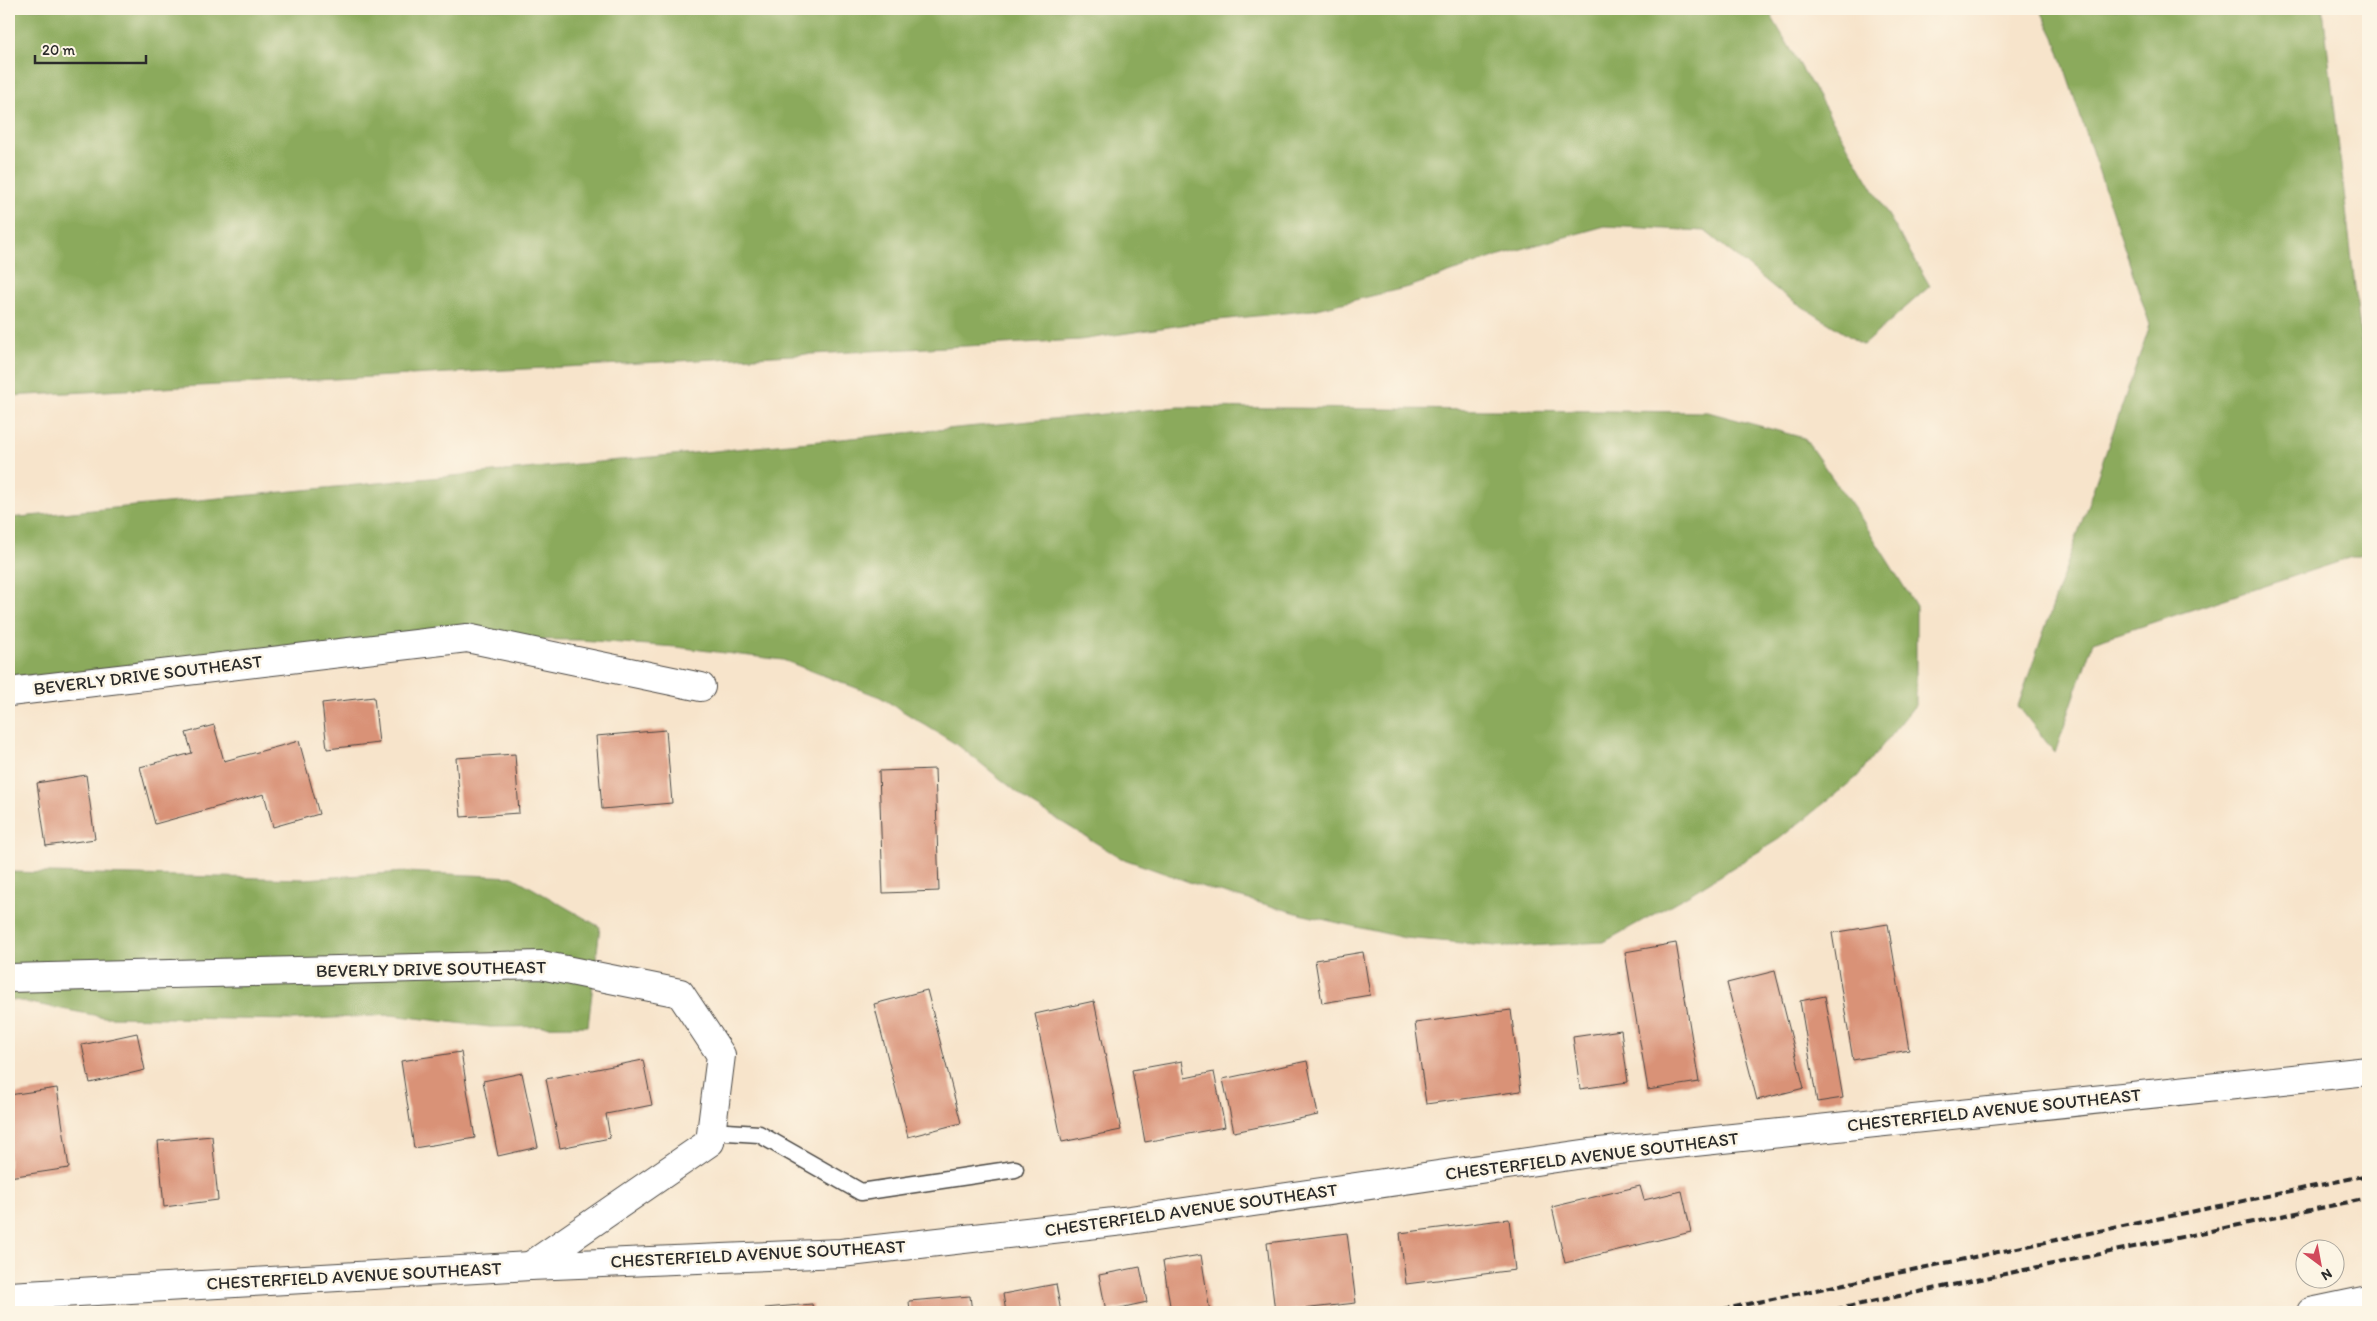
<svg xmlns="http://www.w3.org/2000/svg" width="2377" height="1321" viewBox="0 0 2377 1321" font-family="Itim,sans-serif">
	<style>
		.forest { fill: #8baa5c; stroke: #5b6a44 }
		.building { fill: #d99277 }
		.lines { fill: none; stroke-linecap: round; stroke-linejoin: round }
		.lane-casing { stroke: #4a4743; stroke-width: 19 }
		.street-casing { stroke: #4a4743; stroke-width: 30 }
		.secondary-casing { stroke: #4a4743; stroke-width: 30 }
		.primary-casing { stroke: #4a4743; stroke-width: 30 }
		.lane { stroke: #fff; stroke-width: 16 }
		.street { stroke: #fff; stroke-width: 28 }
		.secondary { stroke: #fff; stroke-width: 28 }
		.primary { stroke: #fff; stroke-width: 28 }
		.rail { stroke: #2b2b2b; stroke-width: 4; stroke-dasharray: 8 4; stroke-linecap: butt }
		.labels { text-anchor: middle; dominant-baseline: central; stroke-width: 5; stroke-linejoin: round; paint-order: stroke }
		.street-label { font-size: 18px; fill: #2b2b2b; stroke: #fcf5e5 }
	</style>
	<rect width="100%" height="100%" fill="#fcf5e5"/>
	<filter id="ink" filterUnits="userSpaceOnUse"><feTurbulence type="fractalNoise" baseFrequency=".02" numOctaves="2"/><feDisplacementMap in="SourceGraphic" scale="10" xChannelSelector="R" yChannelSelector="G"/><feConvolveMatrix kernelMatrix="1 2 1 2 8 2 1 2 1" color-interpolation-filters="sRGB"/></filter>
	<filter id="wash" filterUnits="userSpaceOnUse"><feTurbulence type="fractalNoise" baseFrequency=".0096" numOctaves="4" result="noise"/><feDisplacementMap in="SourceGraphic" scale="20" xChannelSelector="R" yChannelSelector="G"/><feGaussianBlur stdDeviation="1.12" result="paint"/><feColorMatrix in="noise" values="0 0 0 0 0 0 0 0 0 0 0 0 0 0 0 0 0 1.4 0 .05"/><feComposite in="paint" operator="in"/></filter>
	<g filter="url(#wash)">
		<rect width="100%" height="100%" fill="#f7e4cb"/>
		<!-- forest -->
		<g class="forest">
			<polygon points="9,9 1767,9 1930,286 1863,345 1781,293 1705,231 1605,226 1500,255 1409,287 1313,310 1209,321 1080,340 9,396"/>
			<polygon points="2040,9 2323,9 2368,400 2368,552 2093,642 2055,753 2018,706 2150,325 2054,37"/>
			<polygon points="1178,407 1708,412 1804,438 1861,518 1916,606 1916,704 1857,777 1779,839 1690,894 1604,942 1508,947 1405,938 1304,915 1209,889 1121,858 1032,804 959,746 880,697 783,660 676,647 580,640 475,639 9,700 9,518"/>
			<polygon points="9,872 305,879 405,872 513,877 600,927 588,1026 490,1027 391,1015 295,1020 104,1017 9,999"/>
		</g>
		<g id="blocks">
			<!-- building -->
			<g class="building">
				<polygon points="374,697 379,743 327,749 322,703"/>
				<polygon points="214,725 224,761 299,741 319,814 273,827 264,794 155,824 140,767 192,753 186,733"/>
				<polygon points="666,730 672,803 602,809 596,736"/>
				<polygon points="515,754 519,813 461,817 456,758"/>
				<polygon points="935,769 939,891 883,893 879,771"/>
				<polygon points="86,775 95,839 46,846 37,783"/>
				<polygon points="1888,924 1909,1050 1853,1060 1832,933"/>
				<polygon points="1676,943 1699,1082 1648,1090 1625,952"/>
				<polygon points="1363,952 1370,995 1322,1003 1315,960"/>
				<polygon points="1775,971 1804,1088 1757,1100 1727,983"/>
				<polygon points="927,990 961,1123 908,1137 874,1004"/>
				<polygon points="1825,996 1843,1098 1817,1102 1800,1001"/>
				<polygon points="1094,1001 1121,1130 1062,1142 1035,1014"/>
				<polygon points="1511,1010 1521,1091 1426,1104 1415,1023"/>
				<polygon points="1621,1030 1628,1082 1580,1089 1573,1037"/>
				<polygon points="137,1033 145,1070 90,1083 82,1045"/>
				<polygon points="461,1052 475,1138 414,1148 401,1061"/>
				<polygon points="643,1060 652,1105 606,1114 610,1138 560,1148 546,1079"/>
				<polygon points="1182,1061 1185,1078 1214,1072 1225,1127 1145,1142 1132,1070"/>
				<polygon points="1307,1061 1318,1115 1234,1132 1223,1079"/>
				<polygon points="522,1073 538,1147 498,1156 483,1081"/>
				<polygon points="57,1088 69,1168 9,1177 9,1095"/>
				<polygon points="212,1136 218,1200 164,1207 158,1141"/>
				<polygon points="1640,1186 1644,1200 1682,1191 1691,1232 1565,1263 1552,1207"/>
				<polygon points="1509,1219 1515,1270 1406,1284 1400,1233"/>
				<polygon points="1347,1233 1356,1303 1275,1312 1267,1243"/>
				<polygon points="1201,1255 1210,1312 1171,1312 1163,1261"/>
				<polygon points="1140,1267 1147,1302 1106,1311 1099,1275"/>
				<polygon points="1056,1284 1061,1312 1006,1312 1003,1294"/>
				<polygon points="970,1296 972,1312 910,1312 909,1301"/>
				<polygon points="812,1304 813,1312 766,1312 765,1308"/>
			</g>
		</g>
	</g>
	<g filter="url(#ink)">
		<use href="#blocks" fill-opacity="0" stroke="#4a4743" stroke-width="1"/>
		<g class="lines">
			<!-- lane casing -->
			<g class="lane-casing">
				<polyline id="lane" points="711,1131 759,1134 861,1192 1015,1169"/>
			</g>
			<!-- street casing -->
			<g class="street-casing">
				<g id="street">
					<polyline points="9,692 467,638 701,687"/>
					<polyline points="9,978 541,965 680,993 721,1055 710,1142 530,1266"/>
				</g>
			</g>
			<!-- secondary casing -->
			<g class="secondary-casing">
				<polyline id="secondary" points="9,1296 530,1266 841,1253 1123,1221 1590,1153 2368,1071"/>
			</g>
			<!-- primary casing -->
			<g class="primary-casing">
				<polyline id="primary" points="2311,1312 2368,1300"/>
			</g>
			<!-- lane -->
			<use href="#lane" class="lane"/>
			<!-- street -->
			<use href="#street" class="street"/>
			<!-- secondary -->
			<use href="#secondary" class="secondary"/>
			<!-- primary -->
			<use href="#primary" class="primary"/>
			<!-- rail -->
			<g class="rail">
				<polyline points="1710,1312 2368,1175"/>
				<polyline points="1823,1312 2368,1198"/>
			</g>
		</g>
	</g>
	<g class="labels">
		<!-- street labels -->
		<g class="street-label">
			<text transform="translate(148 675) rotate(-7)">BEVERLY DRIVE SOUTHEAST</text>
			<text transform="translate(431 969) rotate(-1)">BEVERLY DRIVE SOUTHEAST</text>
			<text transform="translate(1994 1110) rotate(-6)">CHESTERFIELD AVENUE SOUTHEAST</text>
			<text transform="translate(1592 1156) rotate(-7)">CHESTERFIELD AVENUE SOUTHEAST</text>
			<text transform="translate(1191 1210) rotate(-8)">CHESTERFIELD AVENUE SOUTHEAST</text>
			<text transform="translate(758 1254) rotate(-3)">CHESTERFIELD AVENUE SOUTHEAST</text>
			<text transform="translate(354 1276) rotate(-3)">CHESTERFIELD AVENUE SOUTHEAST</text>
		</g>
	</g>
	<!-- margin -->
	<rect width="2377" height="1321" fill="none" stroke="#fcf5e5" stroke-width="30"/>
	<!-- north arrow -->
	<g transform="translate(2320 1264) rotate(148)"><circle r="24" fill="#fcf5e5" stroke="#a8a49b"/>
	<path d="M0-4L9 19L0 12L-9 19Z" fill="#d1495b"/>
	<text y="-8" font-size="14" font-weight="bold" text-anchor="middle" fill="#2b2b2b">N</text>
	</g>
	<!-- scale -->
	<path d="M35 55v8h111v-8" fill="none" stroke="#2b2b2b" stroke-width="2.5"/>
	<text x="42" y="55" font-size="15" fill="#2b2b2b" stroke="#fcf5e5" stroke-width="4" paint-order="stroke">20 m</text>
</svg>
